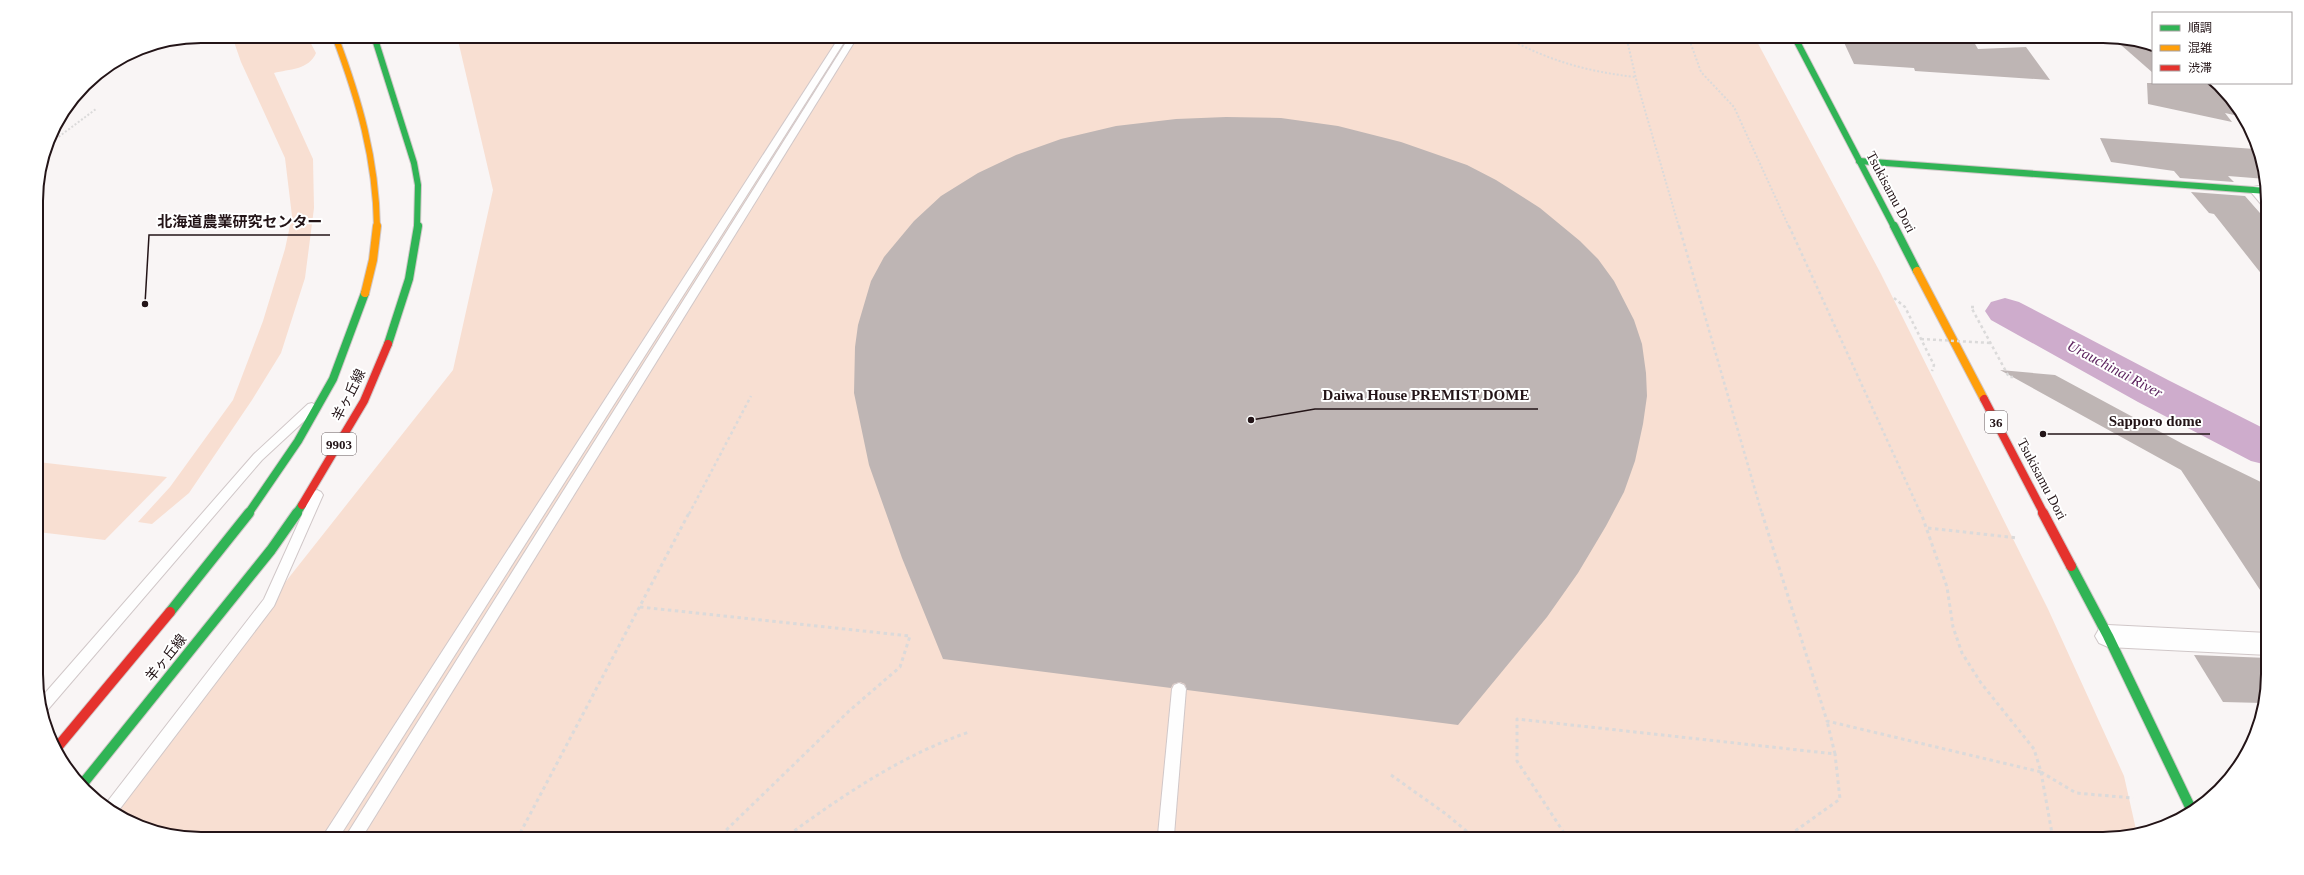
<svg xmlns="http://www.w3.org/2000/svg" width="2304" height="875" viewBox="0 0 2304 875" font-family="'Times New Roman','Noto Sans JP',serif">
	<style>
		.green { fill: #f8dfd2 }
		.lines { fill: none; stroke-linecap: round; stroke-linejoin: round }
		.river { fill: #ceaccc; fill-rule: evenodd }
		.building { fill: #beb5b4 }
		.lane-casing { stroke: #d0c7c8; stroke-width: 2 }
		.street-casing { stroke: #d0c7c8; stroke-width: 2 }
		.fast-far2-casing { stroke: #d0c7c8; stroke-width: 8 }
		.fast-far1-casing { stroke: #d0c7c8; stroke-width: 10 }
		.fast-casing { stroke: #d0c7c8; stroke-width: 12 }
		.slow-far1-casing { stroke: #d0c7c8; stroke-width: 8 }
		.slow-casing { stroke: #d0c7c8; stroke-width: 10 }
		.jam-far1-casing { stroke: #d0c7c8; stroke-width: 10 }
		.jam-casing { stroke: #d0c7c8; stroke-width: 12 }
		.path-far2 { stroke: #dbdada; stroke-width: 2; stroke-dasharray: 2 2; stroke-linecap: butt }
		.path-far1 { stroke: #dbdada; stroke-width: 2.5; stroke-dasharray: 3 3; stroke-linecap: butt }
		.path { stroke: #dbdada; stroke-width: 3; stroke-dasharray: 3.5 3.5; stroke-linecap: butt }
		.lane { fill: #fefefe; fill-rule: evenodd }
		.street { fill: #fefefe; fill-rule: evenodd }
		.fast-far2 { stroke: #30b455; stroke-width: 6 }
		.fast-far1 { stroke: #30b455; stroke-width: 8 }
		.fast { stroke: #30b455; stroke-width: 10 }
		.slow-far1 { stroke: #ff9f0a; stroke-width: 6 }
		.slow { stroke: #ff9f0a; stroke-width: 8 }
		.jam-far1 { stroke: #e5322d; stroke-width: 8 }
		.jam { stroke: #e5322d; stroke-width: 10 }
		.path-bridge { stroke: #dbdada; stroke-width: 2.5; stroke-dasharray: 3 3; stroke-linecap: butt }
		.labels { text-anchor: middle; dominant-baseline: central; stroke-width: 4; stroke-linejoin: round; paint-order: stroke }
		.shield { fill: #fff; stroke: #655a5d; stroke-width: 1 }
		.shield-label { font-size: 13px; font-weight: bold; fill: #231417 }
		.street-label { font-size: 14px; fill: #231417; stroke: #fff }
		.water-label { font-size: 15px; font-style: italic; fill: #5c235e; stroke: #fff }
		.rim { fill: none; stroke: #231417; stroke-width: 2 }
		.leader { fill: none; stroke: #231417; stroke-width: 1.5 }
		.callout-dot { fill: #231417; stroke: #fff; stroke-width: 1.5 }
		.callout-label { font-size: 15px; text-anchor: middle; font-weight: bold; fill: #231417; stroke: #fff; stroke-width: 4; stroke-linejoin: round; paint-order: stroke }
	</style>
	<rect width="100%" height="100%" fill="#f9f5f5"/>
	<!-- green -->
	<g class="green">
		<path d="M232,36H307L316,53C309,70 289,69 274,73L313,159L314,208L305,278L281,353L252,400L189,493L152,524L138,522L170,487L233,400L263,321L285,249L292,216L285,158L241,62Z"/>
		<polygon points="457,36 1754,36 1881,274 2048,609 2124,776 2137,834 2114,839 201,839 148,830 106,809 453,370 493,190"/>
		<polygon points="38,462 167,477 105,540 38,532"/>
	</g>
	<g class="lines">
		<!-- river -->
		<polygon class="river" points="2005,298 2019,302 2168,380 2267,430 2267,465 2251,461 2138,402 1991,320 1985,311 1991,302"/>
	</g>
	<!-- building -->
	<g class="building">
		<polygon points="1841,36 1958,36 1971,37 1978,49 2026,47 2050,80 1915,71 1914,68 1854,64"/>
		<polygon points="2113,38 2153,44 2153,73"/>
		<polygon points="2147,83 2217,83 2227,92 2243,117 2225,113 2232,122 2148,104"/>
		<polygon points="1226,117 1281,118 1338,126 1401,142 1467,165 1496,180 1540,208 1580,241 1598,259 1614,281 1634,320 1642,344 1646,373 1647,396 1643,424 1635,461 1624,492 1606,526 1578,573 1547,617 1458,725 1187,690 1185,684 1180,682 1173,684 1171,688 943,659 902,558 869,465 854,393 855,347 858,325 871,281 884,257 914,221 941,196 978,173 1016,155 1061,139 1116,126 1176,119"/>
		<polygon points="2100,138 2255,149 2260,155 2266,179 2228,176 2234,182 2180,178 2174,171 2111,162"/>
		<polygon points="2191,192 2245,196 2267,221 2267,281 2214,214 2209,213"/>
		<polygon points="2000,370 2055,375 2183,444 2267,485 2268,602 2181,470"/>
		<polygon points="2194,655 2268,658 2268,674 2263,703 2223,702"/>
	</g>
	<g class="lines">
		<!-- lane casing -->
		<g class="lane-casing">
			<g id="lane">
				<polygon points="840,36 848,36 338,839 321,839"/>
				<polygon points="850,36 858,36 361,839 344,839"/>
				<polygon points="312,403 318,407 316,410 262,460 45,713 42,715 39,700 254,454 308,404"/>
				<polygon points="317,490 321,492 323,495 274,606 116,814 104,806 264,599 311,495 313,492"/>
				<polygon points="1179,683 1184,685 1186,689 1174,835 1172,839 1160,839 1158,835 1172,689 1174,685"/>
			</g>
		</g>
		<!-- street casing -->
		<g class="street-casing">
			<g id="street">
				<polygon points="2259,186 2267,189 2267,205 2261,204 2250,191 2253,187"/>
				<polygon points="2108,625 2268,633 2268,655 2108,647 2099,643 2095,636 2099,629"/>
			</g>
		</g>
		<!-- fast-far2 casing -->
		<g class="fast-far2-casing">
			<g id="fast-far2">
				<polyline points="374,36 414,163 418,185 417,227"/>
				<polyline points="1794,36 1894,227"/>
				<polyline points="1859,161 2267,191"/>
			</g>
		</g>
		<!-- fast-far1 casing -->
		<g class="fast-far1-casing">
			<g id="fast-far1">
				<polyline points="1894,226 1917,271"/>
				<polyline points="388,344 409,279 418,226"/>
				<polyline points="248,514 298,441 333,379 365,293"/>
				<polyline points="296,514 302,505"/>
			</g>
		</g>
		<!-- fast casing -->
		<g class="fast-casing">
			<g id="fast">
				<polyline points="2071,566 2108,636 2192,811"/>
				<polyline points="170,612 249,513"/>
				<polyline points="81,786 271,550 297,513"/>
			</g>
		</g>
		<!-- slow-far1 casing -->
		<g class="slow-far1-casing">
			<path id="slow-far1" d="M335,36C359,100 376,158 377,227"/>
		</g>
		<!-- slow casing -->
		<g class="slow-casing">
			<g id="slow">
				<polyline points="1917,271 1984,399"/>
				<polyline points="365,293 373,260 377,226"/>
			</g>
		</g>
		<!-- jam-far1 casing -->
		<g class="jam-far1-casing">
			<g id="jam-far1">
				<polyline points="1984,399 2044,514"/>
				<polyline points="302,505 364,401 388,344"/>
			</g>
		</g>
		<!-- jam casing -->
		<g class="jam-casing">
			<g id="jam">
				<polyline points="2043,513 2071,566"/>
				<polyline points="55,750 170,612"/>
			</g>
		</g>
		<!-- path-far2 -->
		<g class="path-far2">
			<path d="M1504,36C1546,60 1588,72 1636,77"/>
			<polyline points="1626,36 1637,83 1679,227"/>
			<polyline points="1688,36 1701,72 1734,107 1789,227"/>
			<polyline points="49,144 96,109"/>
		</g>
		<!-- path-far1 -->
		<g class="path-far1">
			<polyline points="1679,226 1762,514"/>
			<polyline points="1789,226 1921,514"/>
			<polyline points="1894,298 1905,307 1934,365 1932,371"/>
			<polyline points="1974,307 1971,307 2009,377 2013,377"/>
			<polyline points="689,514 751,396"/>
		</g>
		<!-- path -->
		<g class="path">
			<polyline points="1762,513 1827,721 2041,772 2034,749 1981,683 1962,653 1953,627 1947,587 1921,513"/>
			<polyline points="1928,528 2018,538"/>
			<polyline points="640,607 910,636 900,667 849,711 717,839"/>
			<polyline points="2041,772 2076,793 2133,798"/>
			<polyline points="2041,772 2053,839"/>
			<polyline points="1391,775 1446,814 1476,839"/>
			<polyline points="517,839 689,513"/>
			<path d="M783,839C842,796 900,756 969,732"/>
			<polyline points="1568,839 1517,761 1517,719 1835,754 1827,721"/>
			<polyline points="1784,839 1840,799 1835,754"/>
		</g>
		<!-- lane -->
		<use href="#lane" class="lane"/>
		<!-- street -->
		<use href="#street" class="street"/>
		<!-- fast-far2 -->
		<use href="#fast-far2" class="fast-far2"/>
		<!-- fast-far1 -->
		<use href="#fast-far1" class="fast-far1"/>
		<!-- fast -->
		<use href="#fast" class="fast"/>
		<!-- slow-far1 -->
		<use href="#slow-far1" class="slow-far1"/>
		<!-- slow -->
		<use href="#slow" class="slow"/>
		<!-- jam-far1 -->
		<use href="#jam-far1" class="jam-far1"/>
		<!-- jam -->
		<use href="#jam" class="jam"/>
		<!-- path-bridge -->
		<polyline class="path-bridge" points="1921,339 1991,343"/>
	</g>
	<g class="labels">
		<!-- shield labels -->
		<g class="shield">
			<rect x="1985" y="411" width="22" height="22" rx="3"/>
			<rect x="322" y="433" width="34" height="22" rx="3"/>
		</g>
		<g class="shield-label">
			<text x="1996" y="422">36</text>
			<text x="339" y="444">9903</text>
		</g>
		<!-- street labels -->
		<g class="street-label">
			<text transform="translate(1891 192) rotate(62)">Tsukisamu Dori</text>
			<text transform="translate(349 395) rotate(-63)">羊ヶ丘線</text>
			<text transform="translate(2042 479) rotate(62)">Tsukisamu Dori</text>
			<text transform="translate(166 658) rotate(-51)">羊ヶ丘線</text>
		</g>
		<!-- water labels -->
		<g class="water-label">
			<text transform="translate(2115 369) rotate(28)">Urauchinai River</text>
		</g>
	</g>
	<!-- crop -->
	<path d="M0 0H2304V875H0ZM201 43H2103A158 158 0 0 1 2261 201V674A158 158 0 0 1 2103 832H201A158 158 0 0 1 43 674V201A158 158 0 0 1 201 43Z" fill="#fff" fill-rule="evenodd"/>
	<path class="rim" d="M201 43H2103A158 158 0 0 1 2261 201V674A158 158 0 0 1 2103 832H201A158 158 0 0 1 43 674V201A158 158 0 0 1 201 43Z"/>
	<!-- callouts -->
	<path class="leader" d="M145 304L149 235H330M1251 420L1315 409H1538M2043 434L2101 434H2210"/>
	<g class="callout-dot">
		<circle cx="145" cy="304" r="4"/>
		<circle cx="1251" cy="420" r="4"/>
		<circle cx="2043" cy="434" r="4"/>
	</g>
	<g class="callout-label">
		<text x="240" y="227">北海道農業研究センター</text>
		<text x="1426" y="400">Daiwa House PREMIST DOME</text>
		<text x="2155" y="426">Sapporo dome</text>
	</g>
	<!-- legend -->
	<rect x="2152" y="12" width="140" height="72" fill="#ffffff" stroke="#a7a1a2"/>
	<rect x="2160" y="25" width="20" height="6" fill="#30b455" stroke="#a7a1a2"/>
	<text x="2188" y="32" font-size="12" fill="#231417">順調</text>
	<rect x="2160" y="45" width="20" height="6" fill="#ff9f0a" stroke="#a7a1a2"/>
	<text x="2188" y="52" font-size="12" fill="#231417">混雑</text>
	<rect x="2160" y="65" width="20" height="6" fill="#e5322d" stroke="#a7a1a2"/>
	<text x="2188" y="72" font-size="12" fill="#231417">渋滞</text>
</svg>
